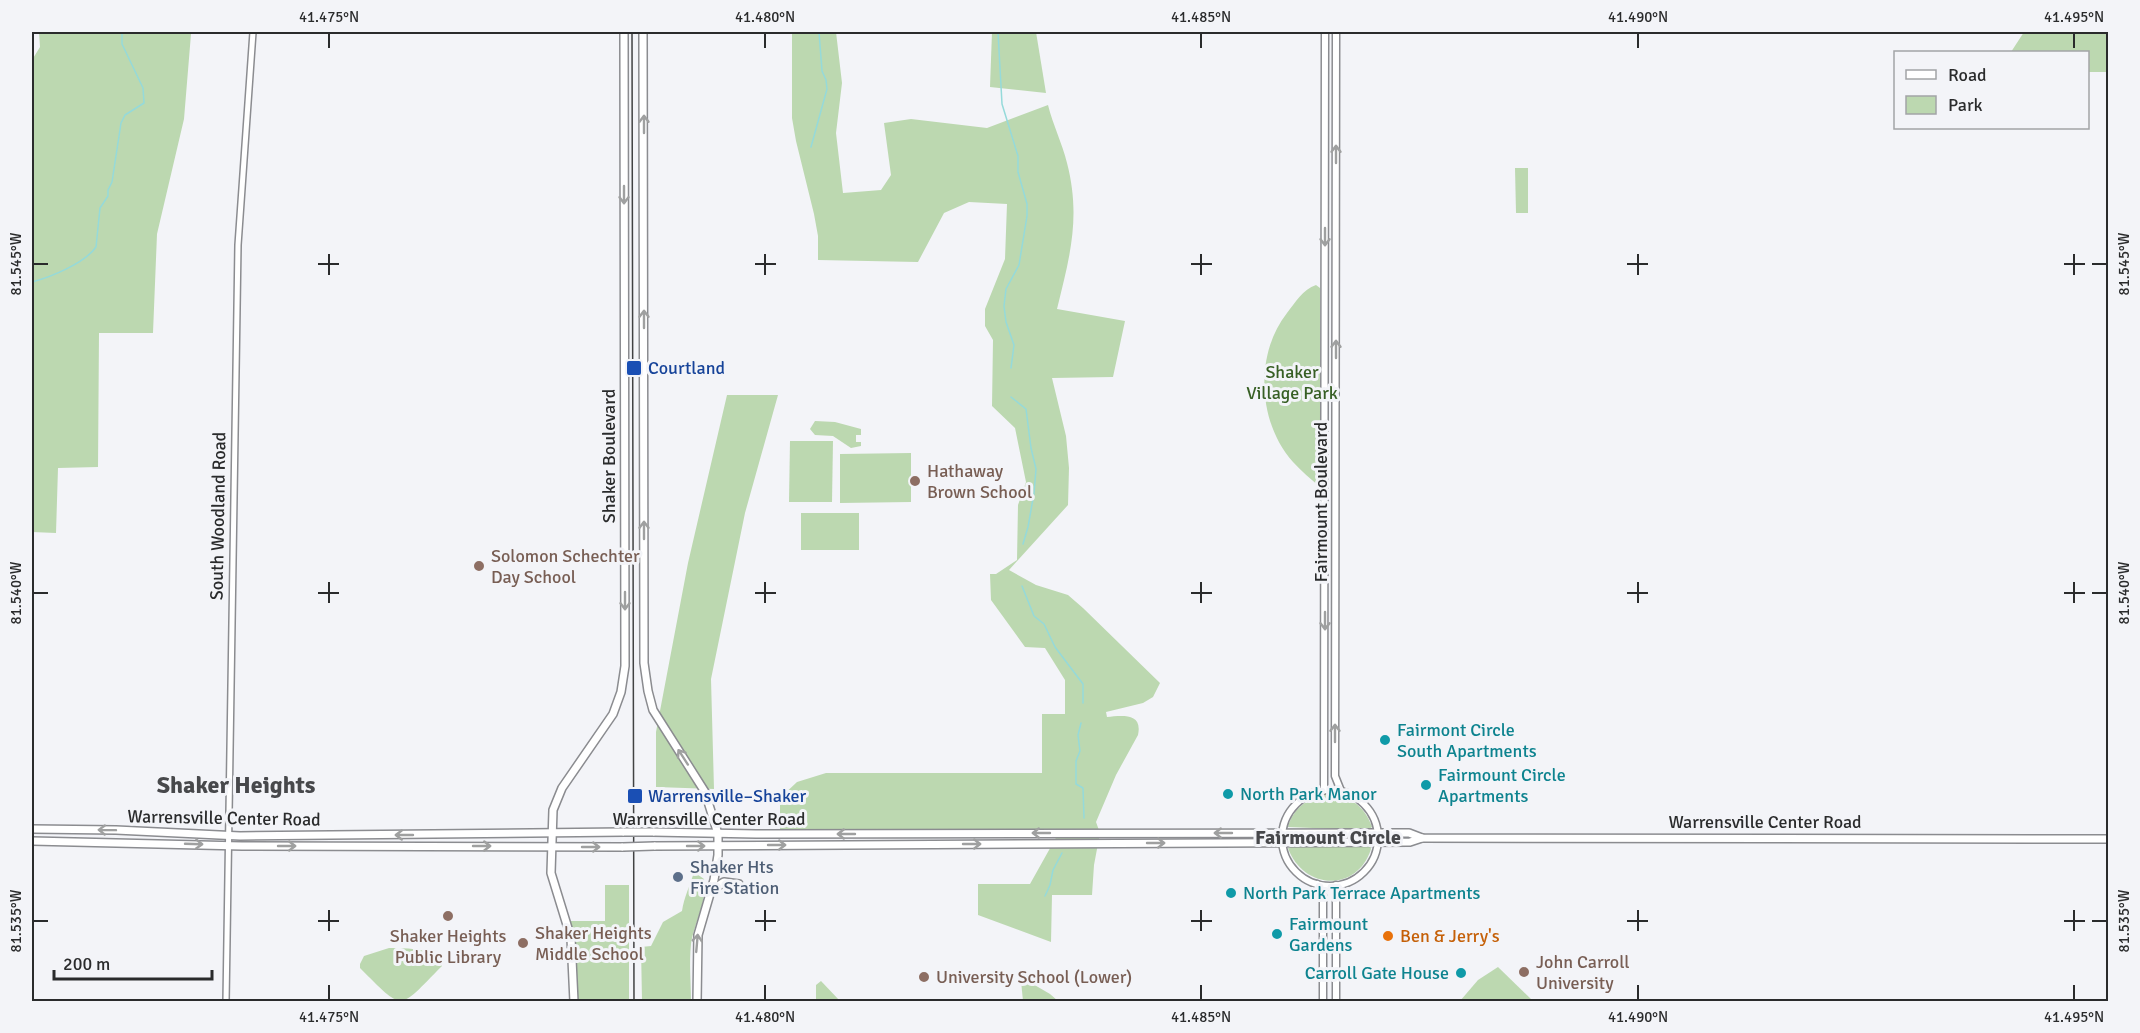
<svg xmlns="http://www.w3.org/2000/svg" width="2140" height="1033" viewBox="0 0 2140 1033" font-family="Signika,sans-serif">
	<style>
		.green { fill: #bcd8b0 }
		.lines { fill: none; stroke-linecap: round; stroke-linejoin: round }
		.stream { stroke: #95dada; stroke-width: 1.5 }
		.tertiary-casing { stroke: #8b8c90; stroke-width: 8 }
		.secondary-casing { stroke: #8b8c90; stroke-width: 9 }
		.primary-casing { stroke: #8b8c90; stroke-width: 10 }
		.tertiary { stroke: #fff; stroke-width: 5 }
		.secondary { stroke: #fff; stroke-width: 6 }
		.primary { stroke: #fff; stroke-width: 7 }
		.tram { stroke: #414243; stroke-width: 1.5 }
		.primary-bridge-casing { stroke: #8b8c90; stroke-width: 10; stroke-linecap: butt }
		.primary-bridge { stroke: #fff; stroke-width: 7 }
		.oneway { stroke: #9fa0a0 }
		.ticks { fill: none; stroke: #2a2b2c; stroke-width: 2 }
		.transit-dot { fill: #1a4fb4; stroke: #f3f4f8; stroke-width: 2 }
		.education-dot { fill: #8d6e63; stroke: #f3f4f8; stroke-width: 2 }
		.culture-dot { fill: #0f9aa8; stroke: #f3f4f8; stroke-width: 2 }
		.service-dot { fill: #5c6f8a; stroke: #f3f4f8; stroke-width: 2 }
		.food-dot { fill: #e8710a; stroke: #f3f4f8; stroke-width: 2 }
		.labels { text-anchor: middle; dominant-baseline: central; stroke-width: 6; stroke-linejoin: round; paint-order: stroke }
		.transit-label { font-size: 18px; fill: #164399; stroke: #f3f4f8; text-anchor: start }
		.park-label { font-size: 18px; fill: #375f24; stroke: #f3f4f8 }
		.street-label { font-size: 18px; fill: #2a2b2c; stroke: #f3f4f8 }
		.education-label { font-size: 18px; fill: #785e54; stroke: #f3f4f8; text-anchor: start }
		.culture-label { font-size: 18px; fill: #0d838f; stroke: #f3f4f8; text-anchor: start }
		.service-label { font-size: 18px; fill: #4e5e75; stroke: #f3f4f8; text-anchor: start }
		.food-label { font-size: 18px; fill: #c56008; stroke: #f3f4f8; text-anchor: start }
		.neighbourhood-label { font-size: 20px; font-weight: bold; fill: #47484b; stroke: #f3f4f8 }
		.district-label { font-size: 24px; font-weight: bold; fill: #47484b; stroke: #f3f4f8 }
		.neatline { fill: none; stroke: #2a2b2c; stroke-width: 2 }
		.ticks-label { font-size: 15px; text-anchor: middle; fill: #2a2b2c }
	</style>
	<rect width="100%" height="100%" fill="#f3f4f8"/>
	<!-- green -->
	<g class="green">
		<polygon points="39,32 180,32 180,34 191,34 184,119 157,234 153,333 99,333 98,467 58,468 56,533 32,532 32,60 40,47"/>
		<path d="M792,32H836L842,83L836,133L843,193L881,190L891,175L884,123L911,119L987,128L1048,105C1053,125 1062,143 1067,163C1081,217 1070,256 1057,309L1125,321L1113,377L1052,378L1066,436L1069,468L1068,505L1009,570L1036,585L1068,595L1083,608L1160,683L1153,697L1143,703L1106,712L1107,717C1121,716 1143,712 1138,735L1116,775L1096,822L1100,833L1094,865L1092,895H1052L1051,942L978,915V884H1030L1058,834H780V798L797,782L826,773H1042V714H1065V680L1045,648L1025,647L991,600L990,574H996L1017,560L1018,505L1026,482L1015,428L992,406L993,340L985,326V309L1005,259L1007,204L969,202L944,213L918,262L818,260V236L814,214L796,141L792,118Z"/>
		<polygon points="992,32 1036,32 1046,93 990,87"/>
		<polygon points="2024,32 2108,32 2108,72 2088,72 2088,52 2011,52"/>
		<polygon points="1515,168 1528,168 1528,213 1516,213"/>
		<path d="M1316,285L1320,288V487C1311,479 1301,471 1293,462C1258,423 1254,355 1287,313C1295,303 1303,289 1316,285Z"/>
		<polygon points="727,395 778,395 745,513 711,679 714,789 656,787 656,732 688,563"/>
		<polygon points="815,421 835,422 861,429 861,435 856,435 856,442 861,442 861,446 851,448 833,436 815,435 810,429"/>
		<polygon points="790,441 833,441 832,502 789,502"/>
		<polygon points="911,453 911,502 840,503 840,454"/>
		<rect x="801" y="513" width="58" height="37"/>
		<path d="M1326,794C1349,795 1364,805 1372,827L1369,829L1362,830L1288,827C1293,808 1308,798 1326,794Z"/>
		<path d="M1350,845H1370L1371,849C1357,893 1303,890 1288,848L1290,847Z"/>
		<path d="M694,872L704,879C708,900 694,923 691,944C689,963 691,983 691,1001H642L641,947L651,946L663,922L682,911C684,897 690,886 694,872Z"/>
		<polygon points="605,885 629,885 629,1001 574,1001 567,921 605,921"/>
		<path d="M389,948C406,948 424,948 439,957L442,966C398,1010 405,1013 360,968V964L364,956Z"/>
		<polygon points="1498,967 1533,1001 1460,1001 1478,980"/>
		<polygon points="1026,980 1050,994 1058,1001 1023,1001 1021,981"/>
		<polygon points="821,981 840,1001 816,1001 816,985"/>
	</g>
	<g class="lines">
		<!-- stream -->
		<g class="stream">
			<polyline points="998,32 1002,104 1018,156 1018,172 1027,204 1027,216 1019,265 1006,289 1004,306 1006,322 1014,345 1011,368"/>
			<polyline points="811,147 827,89 826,80 822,71 819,32"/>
			<path d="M32,282C51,277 85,263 96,247L100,208L108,196V190L112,182L121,123L125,115L144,103L143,88L122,44V32"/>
			<polyline points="1011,397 1026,409 1031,448 1036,469 1034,493 1028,527 1023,544"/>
			<polyline points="1022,586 1034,616 1044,624 1055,647 1083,684 1083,703"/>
			<polyline points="1081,723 1078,735 1080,751 1076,761 1076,784 1083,788 1084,818"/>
			<polyline points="1045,896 1050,885 1053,870 1062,853"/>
		</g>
		<!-- tertiary casing -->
		<g class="tertiary-casing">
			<polyline id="tertiary" points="226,1002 238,245 253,32"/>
		</g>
		<!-- secondary casing -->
		<g class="secondary-casing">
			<g id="secondary">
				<polyline points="1336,32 1335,776 1341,791"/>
				<polyline points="1324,789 1325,32"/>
				<circle cx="1330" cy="838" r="48"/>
				<polyline points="1317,884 1323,896 1323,1002"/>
				<polyline points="1336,1002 1336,885"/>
			</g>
		</g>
		<!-- primary casing -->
		<g class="primary-casing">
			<g id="primary">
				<polyline points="643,32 644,663 648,691 653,710 705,792 718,834 718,855 714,880 698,935 697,1002"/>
				<polyline points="32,829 116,830 240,836 624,832"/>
				<polyline points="653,832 756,834 1378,833 1409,833 1422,838 2108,839"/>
				<polyline points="32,841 242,846 623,847"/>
				<polyline points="654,846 1410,842 1422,838"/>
				<polyline points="712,890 724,882 739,884"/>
				<polyline points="574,1002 571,938 551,873 553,810 562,788 613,714 621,692 625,666 624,32"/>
			</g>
		</g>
		<!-- tertiary -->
		<use href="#tertiary" class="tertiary"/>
		<!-- secondary -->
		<use href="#secondary" class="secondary"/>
		<!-- primary -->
		<use href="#primary" class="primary"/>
		<!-- tram -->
		<polyline class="tram" points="632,32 634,1002"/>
		<!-- primary-bridge casing -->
		<g class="primary-bridge-casing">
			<g id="primary-bridge">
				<polyline points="624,832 653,832"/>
				<polyline points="623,847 654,846"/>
			</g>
		</g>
		<!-- primary-bridge -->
		<use href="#primary-bridge" class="primary-bridge"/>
	</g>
	<!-- one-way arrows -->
	<defs><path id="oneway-shaft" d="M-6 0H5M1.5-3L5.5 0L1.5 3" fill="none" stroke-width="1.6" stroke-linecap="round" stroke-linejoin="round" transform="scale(1.5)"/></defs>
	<g class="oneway">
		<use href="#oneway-shaft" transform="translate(644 124) rotate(-90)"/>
		<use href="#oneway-shaft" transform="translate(1336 154) rotate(-90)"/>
		<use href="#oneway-shaft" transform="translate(624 195) rotate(90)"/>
		<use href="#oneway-shaft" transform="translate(1325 237) rotate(90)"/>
		<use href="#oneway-shaft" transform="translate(644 319) rotate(-90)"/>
		<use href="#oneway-shaft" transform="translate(1336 349) rotate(-90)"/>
		<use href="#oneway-shaft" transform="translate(644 530) rotate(-90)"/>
		<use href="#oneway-shaft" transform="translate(625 601) rotate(90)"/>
		<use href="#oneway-shaft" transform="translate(1325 621) rotate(90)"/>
		<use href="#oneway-shaft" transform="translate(1335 733) rotate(-90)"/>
		<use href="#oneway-shaft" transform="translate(683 757) rotate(-123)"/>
		<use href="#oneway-shaft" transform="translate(107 830) rotate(-179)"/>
		<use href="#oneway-shaft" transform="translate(1041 833) rotate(180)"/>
		<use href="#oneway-shaft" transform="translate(1223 833) rotate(180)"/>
		<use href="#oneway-shaft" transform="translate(846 834) rotate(180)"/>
		<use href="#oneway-shaft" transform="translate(404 835) rotate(180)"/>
		<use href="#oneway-shaft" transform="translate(1156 843)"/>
		<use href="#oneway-shaft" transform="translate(194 844) rotate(2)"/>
		<use href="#oneway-shaft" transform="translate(972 844)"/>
		<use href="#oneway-shaft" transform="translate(777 845)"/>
		<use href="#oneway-shaft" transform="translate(287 846)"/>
		<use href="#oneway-shaft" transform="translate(482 846)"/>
		<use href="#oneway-shaft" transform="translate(696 846)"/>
		<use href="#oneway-shaft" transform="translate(591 847)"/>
		<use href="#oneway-shaft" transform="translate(697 943) rotate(-85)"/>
	</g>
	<!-- ticks -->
	<path class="ticks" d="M329,33V48M765,33V48M1201,33V48M1638,33V48M2074,33V48M329,254V275M765,254V275M1201,254V275M1638,254V275M2074,254V275M33,264H48M318,264H339M755,264H776M1191,264H1212M1627,264H1648M2064,264H2085M2092,264H2107M329,582V603M765,582V603M1201,582V603M1638,582V603M2074,582V603M33,593H48M318,593H339M755,593H776M1191,593H1212M1627,593H1648M2064,593H2085M2092,593H2107M329,910V931M765,910V931M1201,910V931M1638,910V931M2074,910V931M33,921H48M318,921H339M755,921H776M1191,921H1212M1627,921H1648M2064,921H2085M2092,921H2107M329,985V1000M765,985V1000M1201,985V1000M1638,985V1000M2074,985V1000"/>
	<!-- markers -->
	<g class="transit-dot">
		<rect x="626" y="360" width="16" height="16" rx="3"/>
		<rect x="627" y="788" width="16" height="16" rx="3"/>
	</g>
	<g class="education-dot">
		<circle cx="915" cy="481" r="6"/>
		<circle cx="479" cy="566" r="6"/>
		<circle cx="448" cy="916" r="6"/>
		<circle cx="523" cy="943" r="6"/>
		<circle cx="1524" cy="972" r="6"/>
		<circle cx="924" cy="977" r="6"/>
	</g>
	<g class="culture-dot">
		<circle cx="1385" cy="740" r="6"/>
		<circle cx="1426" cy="785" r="6"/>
		<circle cx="1228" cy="794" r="6"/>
		<circle cx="1231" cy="893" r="6"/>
		<circle cx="1277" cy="934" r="6"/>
		<circle cx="1461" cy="973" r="6"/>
	</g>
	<circle class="service-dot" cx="678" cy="877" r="6"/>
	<circle class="food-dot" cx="1388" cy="936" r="6"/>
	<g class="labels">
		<!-- transit labels -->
		<g class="transit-label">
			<text x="648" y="368">Courtland</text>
			<text x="648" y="796">Warrensville–Shaker</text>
		</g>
		<!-- park labels -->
		<g class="park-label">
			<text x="1292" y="372">Shaker<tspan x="1292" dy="21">Village Park</tspan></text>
		</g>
		<!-- street labels -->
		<g class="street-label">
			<text transform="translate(609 456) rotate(-90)">Shaker Boulevard</text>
			<text transform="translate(1321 502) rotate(-90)">Fairmount Boulevard</text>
			<text transform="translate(218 516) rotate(-89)">South Woodland Road</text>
			<text transform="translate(224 818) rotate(1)">Warrensville Center Road</text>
			<text x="709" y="819">Warrensville Center Road</text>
			<text x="1765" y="822">Warrensville Center Road</text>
		</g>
		<!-- education labels -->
		<g class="education-label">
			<text x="927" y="471">Hathaway<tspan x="927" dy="21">Brown School</tspan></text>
			<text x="491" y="556">Solomon Schechter<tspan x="491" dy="21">Day School</tspan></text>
			<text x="535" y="933">Shaker Heights<tspan x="535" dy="21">Middle School</tspan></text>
			<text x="448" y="936" text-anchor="middle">Shaker Heights<tspan x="448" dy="21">Public Library</tspan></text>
			<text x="1536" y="962">John Carroll<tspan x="1536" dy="21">University</tspan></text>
			<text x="936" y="977">University School (Lower)</text>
		</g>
		<!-- culture labels -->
		<g class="culture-label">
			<text x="1397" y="730">Fairmont Circle<tspan x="1397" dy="21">South Apartments</tspan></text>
			<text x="1438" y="775">Fairmount Circle<tspan x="1438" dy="21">Apartments</tspan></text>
			<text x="1240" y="794">North Park Manor</text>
			<text x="1243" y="893">North Park Terrace Apartments</text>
			<text x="1289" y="924">Fairmount<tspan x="1289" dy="21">Gardens</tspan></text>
			<text x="1449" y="973" text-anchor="end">Carroll Gate House</text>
		</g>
		<!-- service labels -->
		<g class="service-label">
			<text x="690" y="867">Shaker Hts<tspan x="690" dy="21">Fire Station</tspan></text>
		</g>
		<!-- food labels -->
		<g class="food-label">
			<text x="1400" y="936">Ben &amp; Jerry's</text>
		</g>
		<!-- neighbourhood labels -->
		<g class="neighbourhood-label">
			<text x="1328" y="837">Fairmount Circle</text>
		</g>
		<!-- district labels -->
		<g class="district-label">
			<text x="236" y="785">Shaker Heights</text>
		</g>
	</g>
	<!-- border -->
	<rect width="2140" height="1033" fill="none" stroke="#f3f4f8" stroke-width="66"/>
	<!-- legend -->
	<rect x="1894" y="51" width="195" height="78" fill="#f3f4f8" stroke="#a3a4a6" stroke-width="1.5"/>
	<rect x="1906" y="70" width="30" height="9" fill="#ffffff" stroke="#a3a4a6" stroke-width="1.5"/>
	<text x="1948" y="81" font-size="18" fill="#2a2b2c">Road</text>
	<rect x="1906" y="96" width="30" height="18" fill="#bcd8b0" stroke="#a3a4a6" stroke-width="1.5"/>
	<text x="1948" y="111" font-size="18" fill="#2a2b2c">Park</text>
	<!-- scale -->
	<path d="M54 970v9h158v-9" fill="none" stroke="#2a2b2c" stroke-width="3"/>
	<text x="63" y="970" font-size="18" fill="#2a2b2c" stroke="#f3f4f8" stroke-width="4.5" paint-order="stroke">200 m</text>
	<rect x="33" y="33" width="2074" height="967" class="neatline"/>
	<g class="ticks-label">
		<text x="329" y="22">41.475°N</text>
		<text x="765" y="22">41.480°N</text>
		<text x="1201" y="22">41.485°N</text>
		<text x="1638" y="22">41.490°N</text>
		<text x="2074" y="22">41.495°N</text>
		<text transform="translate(2124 264) rotate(-90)" y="5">81.545°W</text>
		<text transform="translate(16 264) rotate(-90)" y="5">81.545°W</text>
		<text transform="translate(2124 593) rotate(-90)" y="5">81.540°W</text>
		<text transform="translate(16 593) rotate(-90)" y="5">81.540°W</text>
		<text transform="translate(2124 921) rotate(-90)" y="5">81.535°W</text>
		<text transform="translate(16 921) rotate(-90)" y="5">81.535°W</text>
		<text x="329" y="1022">41.475°N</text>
		<text x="765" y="1022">41.480°N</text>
		<text x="1201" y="1022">41.485°N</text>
		<text x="1638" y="1022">41.490°N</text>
		<text x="2074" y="1022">41.495°N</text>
	</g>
</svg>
